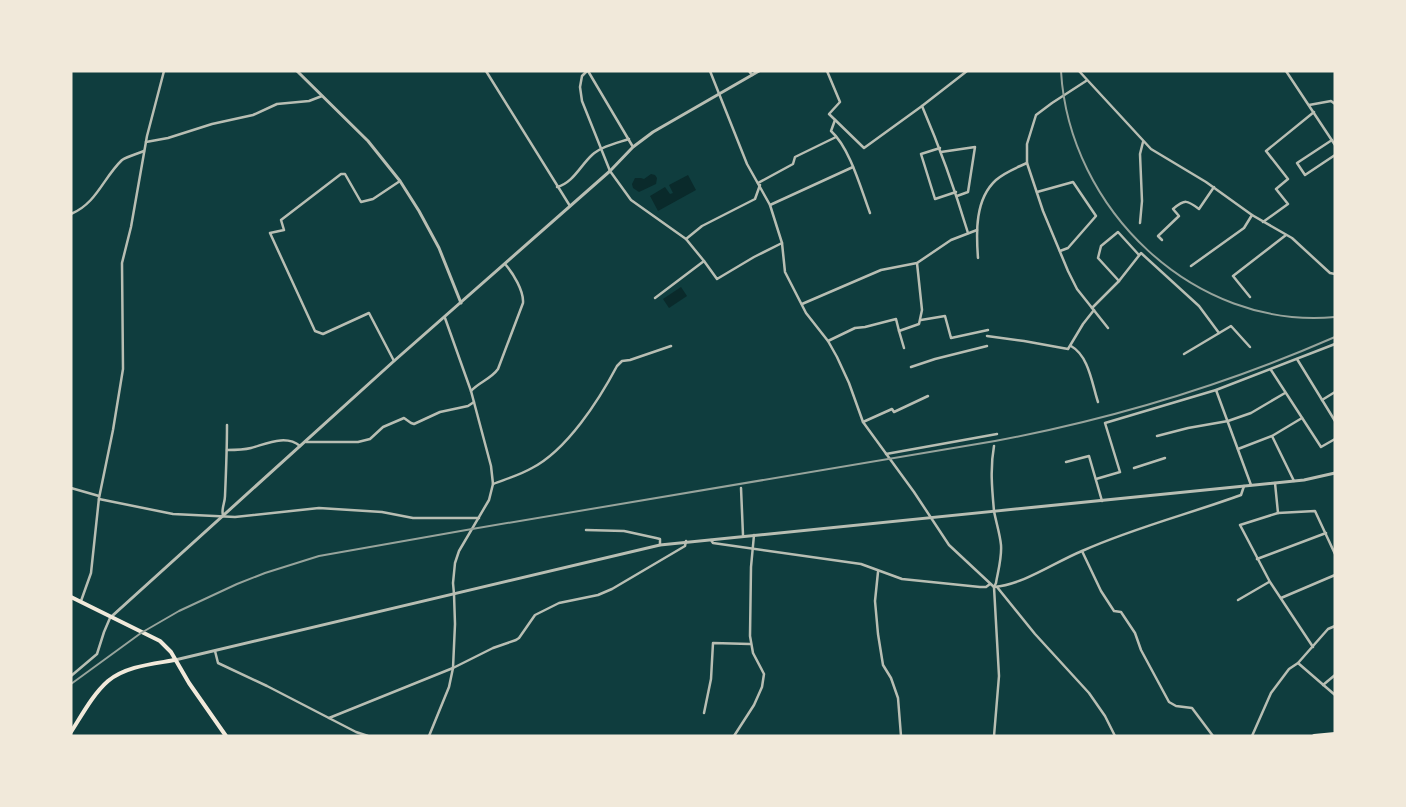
<svg xmlns="http://www.w3.org/2000/svg" width="1406" height="807" viewBox="0 0 1406 807" font-family="'Space Grotesk',sans-serif">
	<style>
		.water { fill: #0a2a2b }
		.lines { fill: none; stroke-linecap: round; stroke-linejoin: round }
		.minor { stroke: #b8beb3; stroke-width: 2.5 }
		.tertiary { stroke: #b8beb3; stroke-width: 3 }
		.primary { stroke: #f1e9da; stroke-width: 4 }
		.rail { stroke: #97a49c; stroke-width: 2 }
	</style>
	<rect width="100%" height="100%" fill="#0f3d3e"/>
	<!-- water -->
	<g class="water">
		<polygon points="651,174 655,175 657,178 656,184 639,192 633,188 632,184 635,178 641,178 644,179"/>
		<polygon points="688,175 696,190 658,211 650,196 665,187 670,194 673,193 669,185"/>
		<polygon points="681,287 687,296 669,308 663,299"/>
	</g>
	<g class="lines">
		<!-- minor -->
		<g class="minor">
			<polyline points="486,71 570,206"/>
			<polyline points="587,71 582,76 580,87 582,101 610,171 631,200 686,239 704,261 717,279 754,257 782,243"/>
			<polyline points="588,71 633,147"/>
			<polyline points="710,71 747,164 770,205 782,243 785,272 806,313 828,341 837,357 849,383 863,422 914,492 949,545 994,587"/>
			<polyline points="749,71 752,75"/>
			<polyline points="827,71 840,102 829,114 864,148 922,106 967,71"/>
			<polyline points="1079,71 1151,149 1206,182 1252,215 1292,238 1330,273 1335,274"/>
			<polyline points="1286,71 1335,145"/>
			<polyline points="1086,81 1052,103 1036,115 1027,144 1027,163 1043,211 1068,271 1077,289 1108,328"/>
			<polyline points="1309,105 1331,101 1335,104"/>
			<path d="M922,106C940,148 955,190 968,233"/>
			<path d="M835,120L831,131C850,148 861,189 870,213"/>
			<polyline points="1332,140 1297,163 1305,175 1335,155"/>
			<polyline points="146,142 168,138 212,124 253,115 277,104 309,101 322,96"/>
			<polyline points="940,148 921,154 935,199 956,192"/>
			<polyline points="941,152 975,147 968,192 957,196"/>
			<polyline points="758,183 793,164 795,157 836,137"/>
			<path d="M557,187C573,183 580,166 592,155C602,146 617,143 629,139"/>
			<polyline points="1037,192 1073,182 1096,216 1068,248 1060,251"/>
			<polyline points="770,205 853,167"/>
			<path d="M71,214C97,203 103,178 122,160C128,156 137,154 144,151"/>
			<polyline points="1263,222 1288,204 1276,189 1288,179 1266,151 1314,112"/>
			<polyline points="1140,223 1142,201 1140,154 1143,142"/>
			<polyline points="686,239 702,226 755,199 760,185"/>
			<path d="M1162,240L1158,236L1179,216L1173,209C1185,199 1187,200 1199,209L1214,187"/>
			<path d="M978,258C976,232 975,199 996,180C1005,172 1016,168 1027,163"/>
			<polyline points="1191,266 1244,228 1252,215"/>
			<polyline points="1119,281 1098,258 1101,246 1118,232 1139,255"/>
			<polyline points="1250,297 1233,276 1286,235"/>
			<polyline points="655,298 704,261"/>
			<polyline points="802,304 881,270 917,263 951,240 977,230"/>
			<polyline points="1092,308 1119,281 1141,253 1199,306 1219,333"/>
			<polyline points="921,320 945,316 951,338 988,330"/>
			<polyline points="899,331 904,348"/>
			<polyline points="987,336 1024,341 1068,349 1083,324 1094,310"/>
			<polyline points="828,341 855,328 865,327 896,319 899,331 919,324 922,310 917,263"/>
			<path d="M1071,346C1089,356 1092,384 1098,402"/>
			<polyline points="1184,354 1231,326 1250,347"/>
			<polyline points="1297,359 1335,421"/>
			<polyline points="394,361 369,313 323,334 315,331 270,233 284,230 281,220 341,174 345,174 361,202 373,199 400,181"/>
			<polyline points="911,367 935,359 987,346"/>
			<polyline points="1271,370 1321,447 1335,439"/>
			<polyline points="1216,390 1251,485"/>
			<path d="M471,391C479,382 491,379 498,369L523,303C524,291 513,273 505,264"/>
			<polyline points="1322,400 1335,392"/>
			<polyline points="863,422 892,409 894,412 928,396"/>
			<polyline points="1157,436 1188,428 1228,421 1251,413 1285,393"/>
			<polyline points="1272,436 1294,481"/>
			<polyline points="306,442 358,442 370,439 383,427 404,418 411,423 414,424 440,412 468,406 474,402"/>
			<polyline points="1238,449 1272,436 1302,418"/>
			<path d="M227,450C235,450 243,450 251,448C266,444 286,434 300,446"/>
			<polyline points="886,454 997,434"/>
			<polyline points="1066,462 1089,456 1102,501"/>
			<polyline points="1134,468 1165,458"/>
			<polyline points="1096,479 1120,472 1105,423 1216,390 1335,344"/>
			<polyline points="1275,483 1278,513 1315,511 1335,554"/>
			<path d="M493,484C506,479 520,475 532,468C567,450 599,400 617,366L622,361L630,360L671,346"/>
			<polyline points="71,488 99,496"/>
			<polyline points="741,488 743,535"/>
			<polyline points="99,499 173,514 235,517 319,508 382,512 413,518 479,518"/>
			<polyline points="1278,513 1240,525 1270,582 1313,647"/>
			<path d="M223,515C221,509 225,503 225,496C226,473 227,449 227,425"/>
			<polyline points="586,530 624,531 656,538 660,539 660,545"/>
			<polyline points="711,540 713,543 861,564 902,579 980,587 986,587 990,584"/>
			<polyline points="1082,551 1101,591 1114,611 1121,612 1135,633 1141,650 1169,702 1176,706 1192,708 1213,736"/>
			<polyline points="1257,559 1326,533"/>
			<polyline points="878,572 875,601 878,634 883,665 891,678 898,698 901,736"/>
			<path d="M994,587C1025,584 1053,563 1082,551C1133,528 1189,514 1241,495L1244,486"/>
			<polyline points="997,587 1035,634 1089,693 1105,716 1115,736"/>
			<polyline points="1281,598 1335,575"/>
			<polyline points="1238,600 1269,582"/>
			<polyline points="81,601 91,573 99,498 113,430 123,369 122,263 131,227 147,136 164,71"/>
			<polyline points="215,651 218,663 267,686 356,732 368,736"/>
			<polyline points="1298,663 1335,695"/>
			<polyline points="71,676 97,654 104,632 110,618"/>
			<polyline points="1323,685 1335,675"/>
			<polyline points="704,713 711,679 713,643 750,644"/>
			<polyline points="329,718 453,668 493,648 516,640 519,638 535,615 559,603 598,595 612,589 685,546 686,541"/>
			<polyline points="429,736 449,687 453,668 455,624 454,594 453,583 455,563 459,551 489,500 493,484 491,466 471,391 445,318"/>
			<polyline points="734,736 754,705 762,687 764,674 753,653 750,636 751,567 754,535"/>
			<path d="M994,736L999,676L994,587L996,583C998,571 1002,558 1001,545C1000,534 996,522 994,511C992,489 990,468 994,446"/>
			<polyline points="1252,736 1271,693 1289,669 1298,663 1328,629 1335,626"/>
		</g>
		<!-- tertiary -->
		<g class="tertiary">
			<polyline points="297,71 368,141 400,181 419,211 439,248 461,303"/>
			<polyline points="111,617 394,361 610,171 633,147 653,132 759,71"/>
			<polyline points="175,660 660,545 1304,480 1335,473"/>
		</g>
		<!-- primary -->
		<g class="primary">
			<polyline points="71,597 160,641 171,652 189,683 226,736"/>
			<path d="M71,732C82,715 93,694 108,681C126,666 153,664 175,660"/>
			<polyline points="1314,736 1335,734"/>
		</g>
		<!-- rail -->
		<g class="rail">
			<path d="M1061,71C1069,209 1194,330 1335,317"/>
			<path d="M71,684L141,633L179,611L237,584L265,573L319,556L472,529L995,441C1113,419 1225,385 1335,337"/>
		</g>
	</g>
	<!-- border -->
	<rect width="1406" height="807" fill="none" stroke="#f1e9da" stroke-width="145"/>
</svg>
